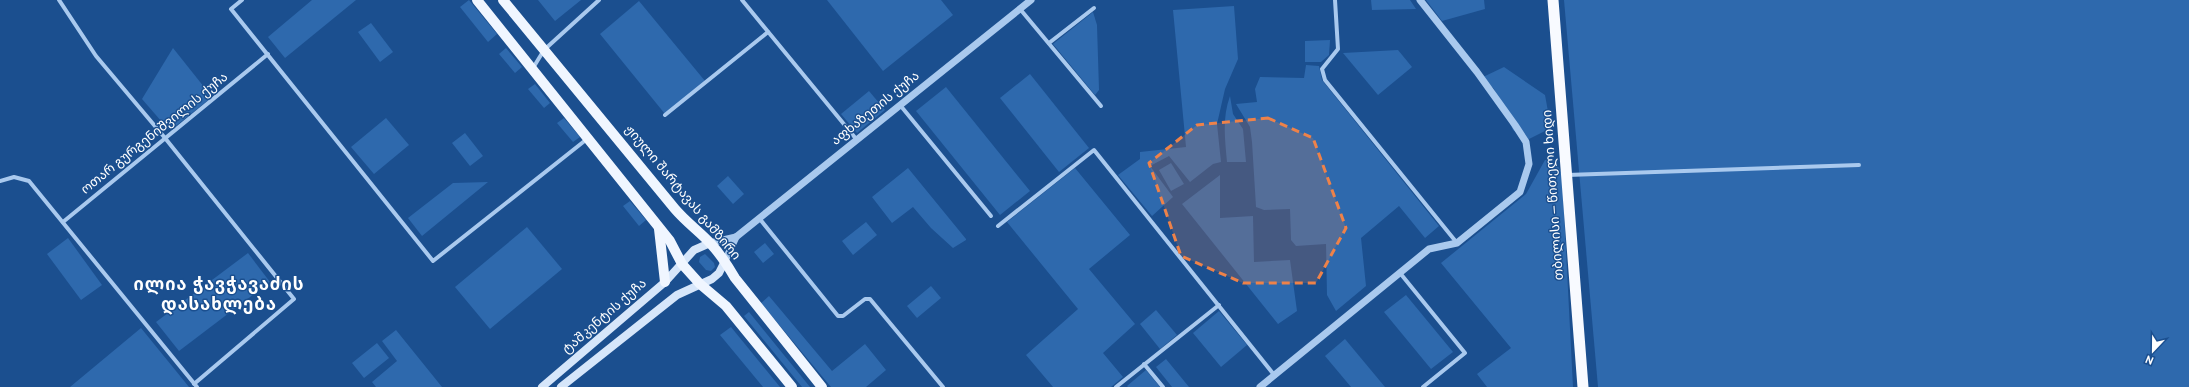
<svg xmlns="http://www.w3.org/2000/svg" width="2189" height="387" viewBox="0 0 2189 387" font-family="Overpass,'Noto Sans Georgian',sans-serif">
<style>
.green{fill:#2e69ad}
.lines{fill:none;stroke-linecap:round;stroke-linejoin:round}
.minor{stroke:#a9c9ee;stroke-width:4}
.tertiary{stroke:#a9c9ee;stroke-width:7}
.secondary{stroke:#d6e6fa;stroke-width:8}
.primary{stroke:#f0f6ff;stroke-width:10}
.trunk{stroke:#f8faff;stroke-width:11}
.marked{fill:#ee8249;fill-opacity:0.2;stroke:#ee8249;stroke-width:3;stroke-dasharray:8 5;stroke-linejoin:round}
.labels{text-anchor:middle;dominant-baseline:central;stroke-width:3;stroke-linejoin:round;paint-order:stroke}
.street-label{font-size:13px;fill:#fff;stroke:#1b4f8f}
.district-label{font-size:17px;font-weight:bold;letter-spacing:1px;fill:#fff;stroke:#1b4f8f}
</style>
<rect width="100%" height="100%" fill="#1b4f8f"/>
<!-- green -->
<g class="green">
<polygon points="312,0 356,0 285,58 268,37"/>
<polygon points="469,0 497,34 488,42 460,7"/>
<polygon points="538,0 581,0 555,21"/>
<polygon points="827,0 941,0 953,15 883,71"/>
<polygon points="1371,0 1410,0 1416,9 1372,10"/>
<polygon points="1426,0 1484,0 1485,9 1442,21"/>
<polygon points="1564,0 2189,0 2189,387 1598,387"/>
<polygon points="639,1 705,81 665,114 600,34"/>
<polygon points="1234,6 1238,59 1225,89 1217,124 1221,162 1213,164 1190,182 1169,156 1150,166 1173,197 1152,216 1118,175 1140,159 1140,152 1186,147 1173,10"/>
<polygon points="1093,12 1097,25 1099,90 1095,95 1053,44"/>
<polygon points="371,23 393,52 380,62 358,32"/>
<polygon points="1330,40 1329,55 1321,62 1305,62 1305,41"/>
<polygon points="173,48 212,97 172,129 168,129 142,99"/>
<polygon points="506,48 522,67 515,73 499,54"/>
<polygon points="1398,50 1412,67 1378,95 1343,53"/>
<polygon points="1306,65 1319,66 1322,80 1439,226 1425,238 1399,206 1361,238 1366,286 1336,311 1327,295 1326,244 1296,246 1291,240 1290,209 1264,210 1256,207 1252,142 1250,127 1236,104 1257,102 1255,89 1260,77 1304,78"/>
<polygon points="1504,67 1545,95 1551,128 1527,140 1513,130 1494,89 1483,77"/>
<polygon points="1030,74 1089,148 1059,172 1000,98"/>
<polygon points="535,84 550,103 544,108 528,89"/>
<polygon points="946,87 1030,191 1000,215 916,111"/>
<polygon points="869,91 885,110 857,133 841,114"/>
<path d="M1230 96 1233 114 1243 129 1246 162H1227C1225 139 1222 118 1230 96Z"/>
<polygon points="386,118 409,145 374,174 351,147"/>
<polygon points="564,118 580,137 573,142 557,123"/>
<polygon points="465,133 483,156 470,166 452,143"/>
<polygon points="1545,160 1554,160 1562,173 1573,387 1487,387 1477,374 1511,348 1441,263 1526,194"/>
<polygon points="1171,163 1184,184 1171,191 1159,170"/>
<polygon points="908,168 966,239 966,240 953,248 931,228 913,207 892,223 872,197"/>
<polygon points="1075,168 1130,235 1089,269 1135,324 1103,353 1123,377 1111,387 1053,387 1026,355 1078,309 1007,222"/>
<polygon points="1220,175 1220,218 1253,216 1254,262 1290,260 1297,311 1278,324 1182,204"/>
<polygon points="728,176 744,194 733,204 717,186"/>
<polygon points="488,182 422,236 408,218 453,183"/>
<polygon points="630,201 646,220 639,226 623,206"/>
<polygon points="866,222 877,235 853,255 842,241"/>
<polygon points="527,227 562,269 490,329 455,287"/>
<polygon points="68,238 102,285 81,300 47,254"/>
<polygon points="765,243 774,254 763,263 754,252"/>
<polygon points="248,253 270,282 179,351 156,322"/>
<polygon points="705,254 714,263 715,267 711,271 706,270 699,262 700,257"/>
<polygon points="931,286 941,298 917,318 907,306"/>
<polygon points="1406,295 1453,352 1431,369 1384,312"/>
<polygon points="769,296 832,371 865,344 886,370 866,387 831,387 761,303"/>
<polygon points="1156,310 1177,335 1160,349 1140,324"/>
<polygon points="1219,311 1247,345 1221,367 1193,333"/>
<polygon points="749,312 810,387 802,387 744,316"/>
<polygon points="731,327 780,387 763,387 720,335"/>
<polygon points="141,328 189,387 70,387"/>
<polygon points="396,330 442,387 376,387 372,382 397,361 382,341"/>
<polygon points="1345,339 1385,387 1351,387 1325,356"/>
<polygon points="377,343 389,358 364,378 352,363"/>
<polygon points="1166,359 1189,387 1172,387 1156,367"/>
<polygon points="1146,370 1160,387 1128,387 1127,386"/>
</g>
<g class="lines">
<!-- minor -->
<g class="minor">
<polyline points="59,0 96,56 165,138 294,299 194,384"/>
<polyline points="242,0 231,9 433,261 587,139"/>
<polyline points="742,0 857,140"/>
<polyline points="1335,0 1338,49 1322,69 1325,80 1457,243"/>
<polyline points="1020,9 1101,106"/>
<polyline points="1049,43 1094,8"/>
<polyline points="533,68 544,50 599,0"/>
<polyline points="900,105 991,216"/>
<polyline points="665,115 768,32"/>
<polyline points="1567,175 1859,165"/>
<polyline points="0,181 14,177 29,181 197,387"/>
<polyline points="759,218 838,316 843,316 865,299 870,299 943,387"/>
<polyline points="63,222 268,54"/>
<polyline points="998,226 1094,150 1275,376"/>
<polyline points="1400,273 1465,353 1423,387"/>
<polyline points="1144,364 1163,387"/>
<polyline points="1116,387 1219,305"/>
</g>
<!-- tertiary -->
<g class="tertiary">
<polyline points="710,243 736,237 1031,0"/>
<polyline points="725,261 736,237"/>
<polyline points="1260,387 1429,249 1457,243 1520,192 1529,164 1526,142 1515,125 1477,72 1420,0"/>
</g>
<!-- secondary -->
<g class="secondary">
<polyline points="542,387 665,282 694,250 710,243"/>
<polyline points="561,387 677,295 712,279 719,273 725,261"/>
</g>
<!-- primary -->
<g class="primary">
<polyline points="477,0 670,241 682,264 700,284 726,306 792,387"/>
<path d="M503 0 675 209C686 222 700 232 711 244 721 255 728 266 735 278L822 387"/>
<polyline points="659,229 665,282"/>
</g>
<!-- trunk -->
<polyline class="trunk" points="1553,0 1583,387"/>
</g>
<!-- marked area -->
<path class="marked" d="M1268 118 1313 138 1346 228 1316 283H1243L1181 256 1149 163 1197 125Z"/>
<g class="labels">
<!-- street labels -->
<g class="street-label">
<text transform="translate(876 109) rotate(-39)">აფხაზეთის ქუჩა</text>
<text transform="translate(155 134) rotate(-39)">ოთარ გურგენიშვილის ქუჩა</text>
<text transform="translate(682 193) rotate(50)">ჟიული შარტავას გამზირი</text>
<text transform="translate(1554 195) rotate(-94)">თბილისი — წითელი ხიდი</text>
<text transform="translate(605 317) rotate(-41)">ტაშკენტის ქუჩა</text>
</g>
<!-- district labels -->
<g class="district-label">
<text x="219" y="286">ილია ჭავჭავაძის<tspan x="219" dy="20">დასახლება</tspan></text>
</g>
</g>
<!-- north arrow -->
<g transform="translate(2153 351) rotate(202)" stroke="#1b4f8f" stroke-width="3" paint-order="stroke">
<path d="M0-3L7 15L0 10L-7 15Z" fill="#ffffff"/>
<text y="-6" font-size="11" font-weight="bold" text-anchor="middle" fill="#ffffff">N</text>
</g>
</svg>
